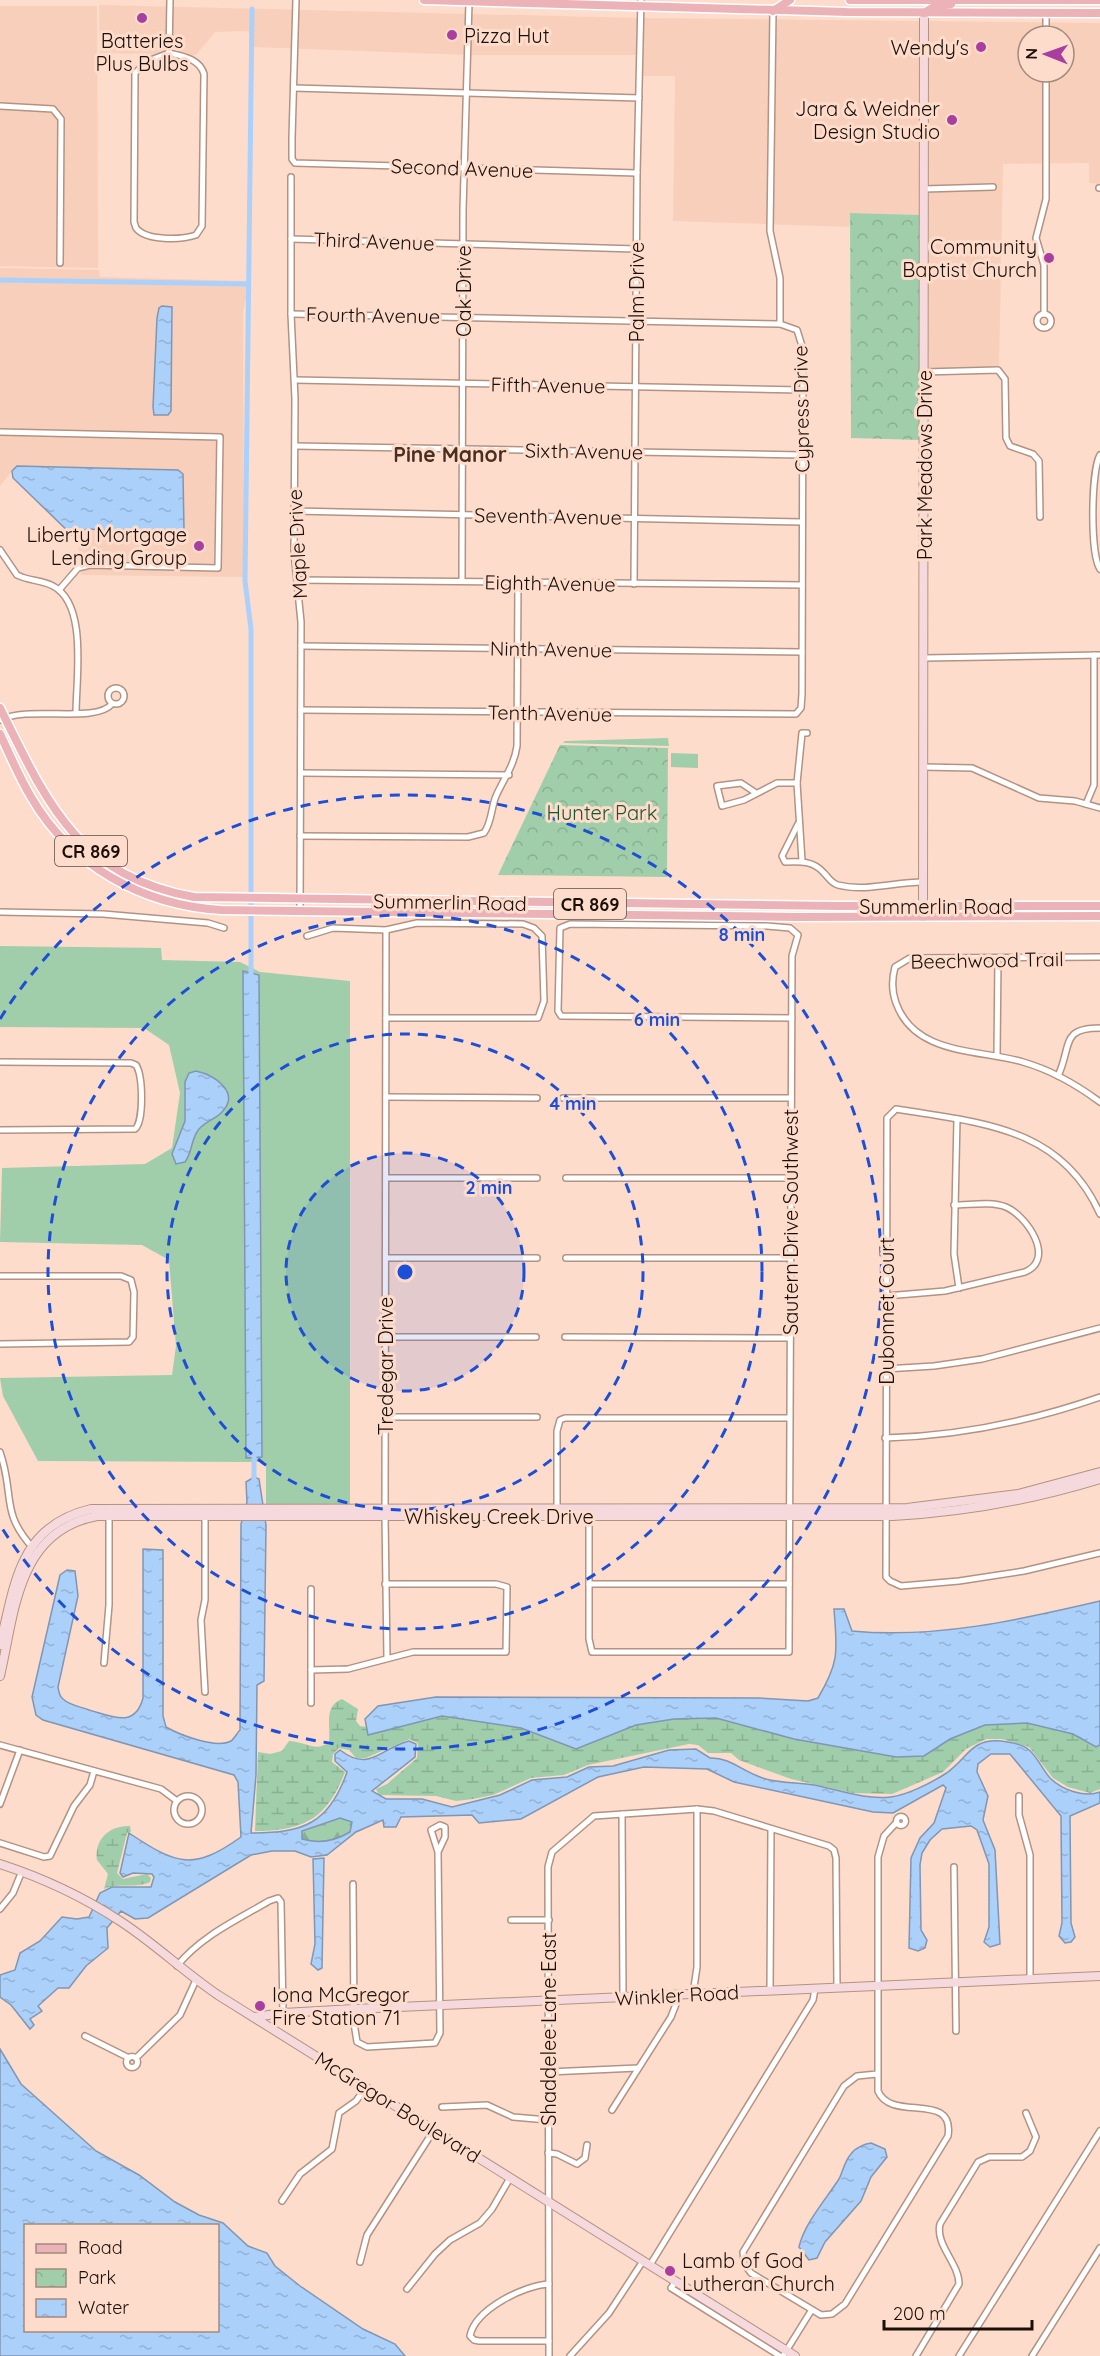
<svg xmlns="http://www.w3.org/2000/svg" width="1100" height="2356" viewBox="0 0 1100 2356" font-family="Quicksand,sans-serif">
<style>
.built{fill:#f8cfba;fill-rule:evenodd}
.grass{fill:#a0ceaa}
.forest{fill:url(#forest-firs)}
.wetland{fill:url(#wetland-marsh)}
.park{fill:url(#park-crowns)}
.water{fill:url(#water-ripples);stroke:#8096b2;stroke-width:1.5;fill-rule:evenodd}
.lines{fill:none;stroke-linecap:round;stroke-linejoin:round}
.canal{stroke:#abd0fa;stroke-width:5}
.street-casing{stroke:#b29383;stroke-width:8}
.secondary-casing{stroke:#b29383;stroke-width:10}
.primary-casing{stroke:#fff;stroke-width:11}
.street{stroke:#fff;stroke-width:5}
.secondary{stroke:#f5d9dc;stroke-width:8}
.primary{stroke:#ebb3b8;stroke-width:8}
.ring{fill:none;stroke:#1d4ed8;stroke-width:3;stroke-dasharray:10 8}
.poi-dot{fill:#a83ea0;stroke:#fedccb;stroke-width:2}
.labels{text-anchor:middle;dominant-baseline:central;stroke-width:6;stroke-linejoin:round;paint-order:stroke}
.shield{fill:#fedccb;stroke:#5e4c43;stroke-width:1.5}
.shield-label{font-size:18px;font-weight:bold;fill:#1a0f09}
.poi-label{font-size:20px;fill:#1a0f09;stroke:#fedccb;text-anchor:end}
.street-label{font-size:20px;fill:#1a0f09;stroke:#fedccb}
.park-label{font-size:20px;fill:#1b552d;stroke:#fedccb}
.neighbourhood-label{font-size:21px;font-weight:bold;fill:#492f22;stroke:#fedccb}
.centre{fill:#1d4ed8;stroke:#fedccb;stroke-width:3}
.ring-label{font-size:18px;text-anchor:middle;font-weight:bold;fill:#1d4ed8;stroke:#fedccb;stroke-width:6;stroke-linejoin:round;paint-order:stroke}
</style>
<defs>
<pattern id="forest-firs" width="22" height="20" patternUnits="userSpaceOnUse" patternTransform="scale(1.5)"><rect width="22" height="20" fill="#a0ceaa"/><path d="M5 1l3.5 6h-7zM16 11l3.5 6h-7z" fill="#89b091"/></pattern>
<pattern id="wetland-marsh" width="20" height="14" patternUnits="userSpaceOnUse" patternTransform="scale(1.5)"><rect width="20" height="14" fill="#a0ceaa"/><path d="M1 5h8M5 5V1M11 12h8M15 12V8" fill="none" stroke="#89b091"/></pattern>
<pattern id="park-crowns" width="20" height="18" patternUnits="userSpaceOnUse" patternTransform="scale(1.5)"><rect width="20" height="18" fill="#a0ceaa"/><path d="M2 6a3 3 0 1 1 6 0M12 15a3 3 0 1 1 6 0" fill="none" stroke="#89b091"/></pattern>
<pattern id="water-ripples" width="26" height="14" patternUnits="userSpaceOnUse" patternTransform="scale(1.5)"><rect width="26" height="14" fill="#abd0fa"/><path d="M2 4q2-2 4 0t4 0M15 11q2-2 4 0t4 0" fill="none" stroke="#93b1d5"/></pattern>
</defs>
<rect width="100%" height="100%" fill="#fedccb"/>
<!-- built -->
<g class="built">
<polygon points="99,5 640,18 921,21 921,215 851,213 850,227 673,221 675,76 639,76 639,55 468,55 253,47 252,31 215,32 196,55 100,53"/>
<polygon points="0,6 97,6 98,268 0,266"/>
<path d="M927 21 1100 23V184L1089 183V163L1003 164 999 369 927 368ZM1028 36H1064V72H1028Z"/>
<path d="M0 268 99 270 100 277 247 281 249 287 243 311 244 577 81 575 77 534 86 529 110 530 123 535 137 532H179L183 529V474L178 470 12 471 0 486ZM162 306 172 307 171 383 155 358Z"/>
</g>
<!-- grass -->
<g class="grass">
<polygon points="671,753 698,754 698,768 671,767"/>
<polygon points="0,946 161,948 162,960 240,962 260,972 350,981 350,1506 266,1505 266,1462 38,1461 3,1396 0,1378 172,1375 176,1346 169,1260 142,1245 0,1242 2,1168 145,1164 172,1148 180,1093 169,1045 144,1028 0,1027"/>
</g>
<!-- forest -->
<path class="forest" d="M340 1818 352 1822 351 1832C335 1841 319 1844 301 1839L302 1831Z"/>
<!-- wetland -->
<g class="wetland">
<path d="M342 1699 358 1709 356 1721 360 1726 367 1727 368 1734 442 1716 521 1728 576 1749 636 1725 674 1719 717 1718 794 1739 896 1757 924 1756 950 1739 985 1725 1027 1723 1073 1734 1096 1747 1100 1745V1789L1090 1793 1068 1787 1053 1778 1029 1747 1002 1739H986L966 1749 943 1772 892 1794 853 1793 791 1779 739 1760 731 1753H708L698 1745 689 1744 588 1765 564 1775 531 1778 493 1795 473 1799 456 1801 436 1796 379 1795 376 1789 387 1784 417 1758 418 1743 409 1739 366 1758H356L349 1750 339 1748 333 1754 332 1762 345 1772C327 1820 302 1831 255 1831L258 1752 270 1754 282 1751 289 1741C303 1741 317 1753 329 1742 331 1726 323 1706 342 1699Z"/>
<path d="M130 1826 131 1832 127 1833 117 1873 123 1879 147 1874 151 1878 150 1882C136 1889 118 1882 104 1889L108 1874 97 1860C94 1839 110 1825 130 1826Z"/>
</g>
<!-- park -->
<g class="park">
<polygon points="850,213 921,215 921,440 851,438"/>
<polygon points="668,738 669,746 563,743 565,741"/>
<polygon points="560,745 668,748 667,877 498,875"/>
</g>
<!-- water -->
<g class="water">
<polygon points="162,306 172,307 171,411 168,415 154,415 153,407 157,318 159,308"/>
<polygon points="17,466 178,470 183,474 184,529 180,532 137,532 123,535 110,530 87,529 73,536 13,478 12,471"/>
<polygon points="243,971 259,975 262,1457 246,1458"/>
<path d="M196 1071C214 1075 241 1092 222 1112 215 1120 202 1122 197 1132 191 1141 192 1153 185 1162L176 1164 172 1154 185 1121V1082L189 1073Z"/>
<path d="M254 1477 259 1479 266 1525 264 1681 257 1685 256 1775 251 1833C303 1833 329 1824 347 1772L335 1761V1754L340 1750C370 1773 380 1748 409 1741L416 1744 415 1757 372 1791 386 1799H422L452 1807 500 1795 532 1780 567 1777 589 1767 613 1766 669 1750 696 1749 710 1758C729 1757 742 1771 760 1777 778 1784 796 1782 814 1785 840 1790 864 1800 891 1797 907 1795 931 1783 945 1774 967 1760 970 1738 1001 1741 1009 1742 1022 1744 1028 1749 1037 1756 1042 1769 1050 1778 1062 1790 1085 1798 1100 1792V1803L1070 1816 1071 1923 1075 1937 1071 1942 1065 1943 1059 1936 1062 1923 1061 1816 1010 1754H991L978 1764 977 1772 988 1796 983 1820 995 1850 1000 1944 990 1947 984 1942 989 1927V1864L977 1830 971 1826 942 1829 930 1840 922 1853 920 1865 921 1930 927 1940 925 1948 918 1951 909 1948 911 1858 920 1838 934 1823 946 1788 943 1785 893 1813 873 1812 734 1782 707 1769 644 1767 598 1777 521 1819 479 1823 472 1815 401 1817 396 1827H384L383 1820 356 1832 327 1855 311 1857 295 1851H272L251 1855 148 1918 135 1919 121 1911 107 1928 108 1948 86 1966 69 1988H58L38 2006 42 2011 30 2019 34 2025 30 2029 11 2005 0 1997V1975L15 1970 20 1953 40 1941 62 1917 77 1919 89 1917 100 1893 112 1887H151L154 1877 152 1874 133 1873 123 1877 120 1873 129 1833C177 1865 193 1871 241 1837L238 1782 234 1775 43 1720 36 1715 32 1697 60 1575 67 1570 75 1571 78 1596 58 1687C59 1692 59 1696 63 1699 69 1705 81 1707 89 1710 111 1716 135 1729 143 1698V1549L163 1550V1716L166 1727C180 1735 216 1749 231 1741 234 1739 237 1733 240 1730L241 1524 247 1502 246 1482ZM340 1818 352 1822 350 1832C335 1841 319 1844 302 1839V1831Z"/>
<path d="M1100 1601V1745L1096 1747 1073 1734 1027 1723 985 1725 950 1739 924 1756 896 1757 794 1739 716 1718 674 1719 636 1725 576 1749 521 1728 442 1716 368 1735 365 1719 378 1706 436 1697 758 1698 808 1701 818 1698C840 1661 837 1651 834 1609H844L852 1631C935 1639 1019 1620 1100 1601Z"/>
<polygon points="324,1858 322,1968 318,1970 311,1964 315,1944 313,1859"/>
<path d="M0 2049 21 2084 96 2151 139 2175 175 2202 199 2215 223 2223 248 2246 267 2253 275 2266 300 2286 363 2329 395 2344 405 2356H0ZM26 2226H218V2330H26Z"/>
<path d="M871 2143 885 2149 887 2157 871 2177 861 2201 825 2242 817 2258 809 2260 799 2247C804 2224 826 2199 839 2179 843 2171 845 2160 851 2154 855 2148 864 2144 871 2143Z"/>
</g>
<g class="lines">
<!-- canal -->
<g class="canal">
<polyline points="0,280 248,284"/>
<polyline points="251,980 251,629 245,581 252,9"/>
<polyline points="254,1451 254,1484"/>
</g>
<defs>
<g id="street">
<polyline points="296,0 292,138 292,159 295,163 637,173"/>
<polyline points="773,11 770,231 780,278 780,324"/>
<polyline points="1046,36 1046,13"/>
<path d="M169 53C183 56 200 59 204 74L202 226 196 235C181 240 146 241 136 228L134 222 135 73 148 61Z"/>
<polyline points="169,53 170,0"/>
<polyline points="294,88 639,98"/>
<polyline points="0,106 53,109 61,119 60,263"/>
<polyline points="291,177 291,314 295,399 294,552 301,622 300,911"/>
<polyline points="1099,188 1100,188"/>
<polyline points="924,189 993,187"/>
<polyline points="291,239 636,249"/>
<circle cx="1044" cy="321" r="7"/>
<polyline points="291,314 780,324 797,330 803,349 802,694 801,708 796,714 301,710"/>
<polyline points="1044,314 1044,265 1036,238 1046,199 1046,72"/>
<polyline points="924,372 998,370 1005,379 1006,438 1010,446 1033,454 1039,461 1040,517"/>
<polyline points="295,380 802,390"/>
<polyline points="0,432 220,437 218,568 90,565 78,568 59,590"/>
<polyline points="295,446 802,455"/>
<path d="M1100 455C1091 471 1090 554 1100 569"/>
<polyline points="294,511 802,522"/>
<path d="M0 550 17 575C29 581 42 580 53 586 88 604 76 679 76 713"/>
<polyline points="297,580 802,585"/>
<polyline points="462,581 463,210 469,2"/>
<polyline points="634,584 637,173 641,0"/>
<polyline points="301,646 802,652"/>
<polyline points="924,658 1100,655"/>
<circle cx="116" cy="696" r="8"/>
<path d="M0 720C29 705 95 724 112 704"/>
<polyline points="923,767 972,768 1039,798 1075,801 1100,808"/>
<polyline points="301,773 509,775"/>
<polyline points="756,793 741,783 717,786 722,806 744,800 777,783 797,783"/>
<polyline points="1086,804 1094,785 1094,655"/>
<path d="M798 824 782 856 785 862C800 861 814 861 824 873 829 878 831 883 838 885 865 892 895 882 922 882"/>
<path d="M300 836 468 837 484 833C492 822 491 808 496 796 504 778 514 766 517 746L518 582"/>
<polyline points="802,861 797,783 802,733 807,733"/>
<polyline points="0,912 103,914 208,923 224,928"/>
<polyline points="386,930 385,1516 387,1657"/>
<polyline points="307,936 333,928 386,930 417,923 523,924 534,928 542,936 544,1001 538,1018 386,1018"/>
<path d="M1100 957 910 958 895 967C892 978 892 992 896 1003 915 1056 979 1049 1023 1062 1051 1070 1077 1085 1100 1102"/>
<polyline points="997,1055 998,958"/>
<path d="M0 1062 131 1063 136 1065C143 1076 144 1121 135 1129L0 1130"/>
<path d="M1058 1076C1072 1046 1060 1028 1100 1028"/>
<polyline points="386,1097 537,1098"/>
<polyline points="563,1098 791,1098"/>
<polyline points="957,1119 954,1254 959,1288"/>
<polyline points="386,1178 537,1178"/>
<polyline points="566,1178 791,1178"/>
<path d="M1100 1214C1062 1128 983 1123 902 1110L896 1109 887 1118 886 1577 890 1581 901 1586 959 1581 1024 1571 1100 1553"/>
<polyline points="386,1258 537,1258"/>
<polyline points="566,1258 790,1258"/>
<polyline points="0,1276 121,1276 131,1280 134,1292 133,1337 129,1342 0,1344"/>
<path d="M886 1296 945 1291 1025 1272C1056 1259 1027 1216 1006 1207 991 1201 970 1205 954 1205"/>
<polyline points="385,1337 536,1337"/>
<polyline points="565,1337 790,1338"/>
<polyline points="885,1369 934,1366 982,1359 1100,1328"/>
<polyline points="385,1417 537,1417"/>
<path d="M885 1438C959 1436 1031 1421 1100 1397"/>
<path d="M0 1452C15 1496 0 1512 33 1548"/>
<polyline points="557,1509 557,1431 560,1420 565,1418 789,1418"/>
<polyline points="589,1513 589,1639 592,1652 789,1652 792,956 798,935 790,928 767,926 570,924 560,928 558,1011 561,1016 792,1018"/>
<polyline points="205,1514 205,1600 201,1620 205,1692"/>
<polyline points="589,1584 789,1584"/>
<polyline points="104,1663 109,1605 109,1515"/>
<polyline points="311,1670 348,1669 413,1652 506,1652 507,1587 496,1584 385,1584"/>
<polyline points="311,1703 311,1589"/>
<polyline points="0,1745 161,1789 177,1801"/>
<polyline points="1019,1796 1019,1815 1030,1855 1030,1979"/>
<circle cx="188" cy="1810" r="14"/>
<polyline points="0,1804 20,1750"/>
<polyline points="622,1814 623,1997"/>
<circle cx="901" cy="1821" r="4.5"/>
<polyline points="0,1843 44,1857 50,1856 74,1806 90,1785 94,1771"/>
<polyline points="954,1867 956,2031"/>
<polyline points="353,1884 354,2023 357,2042 367,2047 435,2043 440,2033 438,1852 431,1830 440,1825 445,1827 445,1837 438,1852"/>
<polyline points="0,1909 13,1893 22,1871"/>
<polyline points="511,1920 549,1920"/>
<path d="M177 1966C201 1936 237 1920 269 1901L278 1898 281 1902 283 2013"/>
<polyline points="770,1990 771,1829"/>
<polyline points="693,1994 697,1967 697,1809"/>
<polyline points="85,2036 129,2058"/>
<circle cx="132" cy="2062" r="5.5"/>
<polyline points="136,2058 180,2015 196,1980"/>
<polyline points="548,2072 638,2068"/>
<path d="M877 2074 857 2076 844 2086 743 2252 744 2264 751 2273 821 2315 832 2314 845 2304 948 2136C955 2090 891 2123 878 2091V1857L884 1836 896 1823"/>
<polyline points="442,2107 487,2105 513,2117 548,2120"/>
<polyline points="612,2110 671,2017 680,1994"/>
<polyline points="548,2153 557,2154 577,2164 585,2158 587,2145"/>
<polyline points="282,2201 300,2174 332,2149 339,2113 356,2101 366,2087"/>
<polyline points="360,2262 367,2235 434,2130"/>
<polyline points="650,2265 813,2000 815,1989"/>
<polyline points="676,2281 671,2288 780,2356"/>
<polyline points="407,2289 435,2254 450,2240 480,2223 492,2209 510,2178"/>
<path d="M549 2341H479L474 2340 470 2336C475 2309 525 2285 549 2284"/>
<polyline points="549,2356 548,1867 552,1852 594,1816 697,1809 714,1811 829,1846 834,1850 836,1858 837,1988"/>
<polyline points="570,2356 609,2313 643,2261"/>
<polyline points="783,2356 811,2311"/>
<path d="M916 2356 959 2284C959 2263 935 2245 940 2224L978 2162 989 2157H1022L1030 2151 1036 2137 1026 2113"/>
<polyline points="959,2356 1100,2131"/>
<polyline points="1032,2356 1100,2248"/>
</g>
<g id="secondary">
<polyline points="923,917 924,13"/>
<path d="M0 1645C15 1583 19 1526 91 1509L907 1508 1018 1494 1100 1472"/>
<path d="M0 1676C15 1612 17 1531 97 1516H893C964 1512 1032 1500 1100 1479"/>
<path d="M0 1864C43 1878 82 1896 120 1921 154 1943 184 1972 218 1995L795 2356"/>
<polyline points="254,2017 283,2013 354,2009 1100,1976"/>
</g>
<g id="primary">
<polyline points="424,0 847,12 1100,13"/>
<polyline points="850,0 1100,0"/>
<polyline points="773,11 790,0"/>
<polyline points="924,13 934,7 951,4"/>
<path d="M0 708C47 803 78 876 194 897L840 906H1100"/>
<path d="M0 734C10 755 19 777 31 797 71 866 142 905 221 910L797 917 1100 916"/>
</g>
</defs>
<!-- street casing -->
<use href="#street" class="street-casing"/>
<!-- secondary casing -->
<use href="#secondary" class="secondary-casing"/>
<!-- primary casing -->
<use href="#primary" class="primary-casing"/>
<!-- street -->
<use href="#street" class="street"/>
<!-- secondary -->
<use href="#secondary" class="secondary"/>
<!-- primary -->
<use href="#primary" class="primary"/>
</g>
<!-- distance rings -->
<circle cx="405" cy="1272" r="119" fill="#1d4ed8" fill-opacity=".12"/>
<g class="ring">
<circle cx="405" cy="1272" r="119"/>
<circle cx="405" cy="1272" r="238"/>
<circle cx="405" cy="1272" r="357"/>
<path d="M0 1019A477 477 0 1 1 0 1525"/>
</g>
<!-- markers -->
<g class="poi-dot">
<circle cx="142" cy="18" r="6"/>
<circle cx="452" cy="35" r="6"/>
<circle cx="981" cy="47" r="6"/>
<circle cx="952" cy="120" r="6"/>
<circle cx="1049" cy="258" r="6"/>
<circle cx="199" cy="546" r="6"/>
<circle cx="260" cy="2006" r="6"/>
<circle cx="670" cy="2271" r="6"/>
</g>
<g class="labels">
<!-- shield labels -->
<g class="shield">
<rect x="55" y="836" width="72" height="30" rx="4.5"/>
<rect x="554" y="889" width="72" height="30" rx="4.5"/>
</g>
<g class="shield-label">
<text x="91" y="851">CR 869</text>
<text x="590" y="904">CR 869</text>
</g>
<!-- poi labels -->
<g class="poi-label">
<text x="464" y="35" text-anchor="start">Pizza Hut</text>
<text x="142" y="40" text-anchor="middle">Batteries<tspan x="142" dy="23">Plus Bulbs</tspan></text>
<text x="969" y="47">Wendy's</text>
<text x="940" y="108">Jara &amp; Weidner<tspan x="940" dy="23">Design Studio</tspan></text>
<text x="1037" y="246">Community<tspan x="1037" dy="23">Baptist Church</tspan></text>
<text x="187" y="534">Liberty Mortgage<tspan x="187" dy="23">Lending Group</tspan></text>
<text x="272" y="1994" text-anchor="start">Iona McGregor<tspan x="272" dy="23">Fire Station 71</tspan></text>
<text x="682" y="2260" text-anchor="start">Lamb of God<tspan x="682" dy="23">Lutheran Church</tspan></text>
</g>
<!-- street labels -->
<g class="street-label">
<text transform="translate(462 168) rotate(2)">Second Avenue</text>
<text transform="translate(374 241) rotate(2)">Third Avenue</text>
<text transform="translate(463 291) rotate(-90)">Oak Drive</text>
<text transform="translate(636 292) rotate(-90)">Palm Drive</text>
<text transform="translate(373 315) rotate(1)">Fourth Avenue</text>
<text transform="translate(548 385) rotate(1)">Fifth Avenue</text>
<text transform="translate(801 409) rotate(-91)">Cypress Drive</text>
<text transform="translate(584 451) rotate(1)">Sixth Avenue</text>
<text transform="translate(924 465) rotate(-90)">Park Meadows Drive</text>
<text transform="translate(548 516) rotate(1)">Seventh Avenue</text>
<text transform="translate(297 544) rotate(-93)">Maple Drive</text>
<text transform="translate(550 583) rotate(1)">Eighth Avenue</text>
<text transform="translate(551 649) rotate(1)">Ninth Avenue</text>
<text transform="translate(550 713) rotate(1)">Tenth Avenue</text>
<text transform="translate(450 902) rotate(1)">Summerlin Road</text>
<text x="936" y="906">Summerlin Road</text>
<text transform="translate(987 960) rotate(-1)">Beechwood Trail</text>
<text transform="translate(790 1222) rotate(-90)">Sautern Drive Southwest</text>
<text transform="translate(886 1311) rotate(-90)">Dubonnet Court</text>
<text transform="translate(385 1366) rotate(-90)">Tredegar Drive</text>
<text x="499" y="1516">Whiskey Creek Drive</text>
<text transform="translate(677 1995) rotate(-3)">Winkler Road</text>
<text transform="translate(548 2029) rotate(-90)">Shaddelee Lane East</text>
<text transform="translate(398 2107) rotate(32)">McGregor Boulevard</text>
</g>
<!-- park labels -->
<g class="park-label">
<text x="602" y="812">Hunter Park</text>
</g>
<!-- neighbourhood labels -->
<g class="neighbourhood-label">
<text x="450" y="454">Pine Manor</text>
</g>
</g>
<circle cx="405" cy="1272" r="9" class="centre"/>
<g class="ring-label">
<text x="742" y="941">8 min</text>
<text x="657" y="1026">6 min</text>
<text x="573" y="1110">4 min</text>
<text x="489" y="1194">2 min</text>
</g>
<!-- legend -->
<rect x="24" y="2224" width="195" height="108" fill="#fedccb" stroke="#a38a7d" stroke-width="1.5"/>
<rect x="36" y="2244" width="30" height="9" fill="#ebb3b8" stroke="#a38a7d" stroke-width="1.5"/>
<text x="78" y="2254" font-size="18" fill="#1a0f09">Road</text>
<rect x="36" y="2269" width="30" height="18" fill="url(#park-crowns)" stroke="#a38a7d" stroke-width="1.5"/>
<text x="78" y="2284" font-size="18" fill="#1a0f09">Park</text>
<rect x="36" y="2299" width="30" height="18" fill="url(#water-ripples)" stroke="#a38a7d" stroke-width="1.5"/>
<text x="78" y="2314" font-size="18" fill="#1a0f09">Water</text>
<!-- north arrow -->
<g transform="translate(1046 54) rotate(271)"><circle r="28" fill="#fedccb" stroke="#a38a7d" stroke-width="1.5"/>
<path d="M0-4.5L10 22L0 15L-10 22Z" fill="#a83ea0"/>
<text y="-9" font-size="16" font-weight="bold" text-anchor="middle" fill="#1a0f09">N</text>
</g>
<!-- scale -->
<path d="M884 2320v9h148v-9" fill="none" stroke="#1a0f09" stroke-width="3"/>
<text x="893" y="2320" font-size="18" fill="#1a0f09" stroke="#fedccb" stroke-width="4.5" paint-order="stroke">200 m</text>
</svg>
